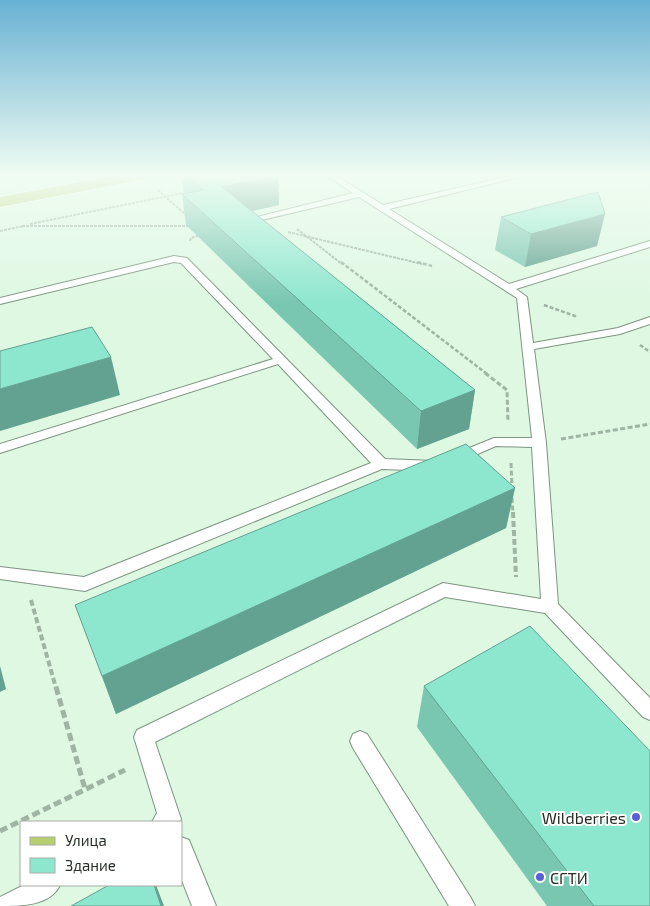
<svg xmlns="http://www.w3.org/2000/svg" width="650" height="906" viewBox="0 0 650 906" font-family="'Exo 2',sans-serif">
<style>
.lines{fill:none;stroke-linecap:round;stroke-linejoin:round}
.service-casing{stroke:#7c9480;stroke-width:2}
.primary-casing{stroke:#fff;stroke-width:2}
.path-far4{stroke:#9fb4a2;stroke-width:2;stroke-dasharray:3 1;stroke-linecap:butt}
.path-far3{stroke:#9fb4a2;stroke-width:2.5;stroke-dasharray:4 2;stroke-linecap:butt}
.path-far2{stroke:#9fb4a2;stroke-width:3;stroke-dasharray:5 2.5;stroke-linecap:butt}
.path-far1{stroke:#9fb4a2;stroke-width:4;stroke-dasharray:6 3;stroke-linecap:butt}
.path{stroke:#9fb4a2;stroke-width:5;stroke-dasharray:8 4;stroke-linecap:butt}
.service{fill:#fff;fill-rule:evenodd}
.primary{fill:#b6ce6d;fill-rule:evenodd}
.wall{fill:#79c6b1}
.shaded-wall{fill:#63a190}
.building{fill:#8de6ce;stroke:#63a190}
.poi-dot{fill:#5a5fd7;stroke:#fff;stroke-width:2}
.labels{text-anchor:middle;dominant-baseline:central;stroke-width:4;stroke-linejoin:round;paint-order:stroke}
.near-poi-label{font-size:16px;fill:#252f26;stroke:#fff;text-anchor:end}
</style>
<rect width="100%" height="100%" fill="#def8e2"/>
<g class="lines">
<defs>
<g id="service">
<polygon points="326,175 335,175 383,205 514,175 527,175 389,209 509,284 650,241 650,247 516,289 527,297 533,343 618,328 650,317 650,324 620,334 534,349 546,443 558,604 650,698 650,720 643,717 545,613 445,597 155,742 181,819 180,822 152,822 157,813 134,737 137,730 443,583 541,599 532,447 496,446 457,463 452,461 450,458 452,455 494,438 532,438 517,298 359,197 245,224 241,221 353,193"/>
<polygon points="174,256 187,258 385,459 435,461 440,463 442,466 440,469 435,471 382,469 85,591 0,579 0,567 84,577 371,463 278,364 0,453 0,444 273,359 181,263 174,262 0,304 0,298"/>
<polygon points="360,731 367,734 471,898 475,906 449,906 353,748 350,741 353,734"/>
<polygon points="181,837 189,840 216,906 192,906 181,878"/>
<path d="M24 885H60C50 906 21 906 0 906V897Z"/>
</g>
<polygon id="primary" points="118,175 149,175 146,178 141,180 0,207 0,197"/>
</defs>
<!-- service casing -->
<use href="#service" class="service-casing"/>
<!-- primary casing -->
<use href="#primary" class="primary-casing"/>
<!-- path-far4 -->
<g class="path-far4">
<polyline points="0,176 9,175"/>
<polyline points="158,190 187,216"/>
<polyline points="30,224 188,192"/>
<polyline points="22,226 189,226"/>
<polyline points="297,229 342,264"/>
<polyline points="0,231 24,226"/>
<polyline points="288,232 422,264"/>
<polyline points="190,241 191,238 201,235"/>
</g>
<!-- path-far3 -->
<g class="path-far3">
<polyline points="341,262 487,374"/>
<polyline points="417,262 432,266"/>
<polyline points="544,305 578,317"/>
<polyline points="640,345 650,352"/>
</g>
<!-- path-far2 -->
<g class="path-far2">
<polyline points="485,373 507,390 508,422"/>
<polyline points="561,439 650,424"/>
<polyline points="511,463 512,487"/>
<polyline points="512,498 513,513"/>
</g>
<!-- path-far1 -->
<g class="path-far1">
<polyline points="513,512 516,577"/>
<polyline points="31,600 56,688"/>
</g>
<!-- path -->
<g class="path">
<polyline points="56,687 85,789"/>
<polyline points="0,831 125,770"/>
</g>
<!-- service -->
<use href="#service" class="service"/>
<!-- primary -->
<use href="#primary" class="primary"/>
</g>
<!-- wall -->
<g class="wall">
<polygon points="181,175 278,175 279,205 252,211 475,390 469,429 417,449 186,225 182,194 184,194"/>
<polygon points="501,217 597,246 525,267 495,250"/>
<polygon points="515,488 506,528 116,714 75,605"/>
<polygon points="424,686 650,906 547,906 417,727"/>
</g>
<!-- shaded-wall -->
<g class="shaded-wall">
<polygon points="278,175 279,205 225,217 222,187"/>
<polygon points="605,214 597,246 525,267 531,234"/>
<polygon points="111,357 120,395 0,431 0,389"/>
<polygon points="475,390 469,429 417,449 421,411"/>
<polygon points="515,488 506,528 116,714 102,676"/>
<polygon points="0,666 6,689 0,692"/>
<polygon points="154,885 156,885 164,906 161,906"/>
</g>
<!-- building -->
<g class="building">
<polygon points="186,175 278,175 222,187 475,390 421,411 182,194 204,190"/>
<polygon points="598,192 605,214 531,234 501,217"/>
<polygon points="92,327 111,357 0,389 0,351"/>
<polygon points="466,444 515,488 102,676 75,605"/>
<polygon points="530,626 650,751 650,906 594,906 424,686"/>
<polygon points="109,885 154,885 161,906 71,906"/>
</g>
<!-- sky -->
<linearGradient id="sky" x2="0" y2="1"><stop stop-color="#68b1d3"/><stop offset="0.58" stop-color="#f0fcf2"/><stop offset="1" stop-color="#f0fcf2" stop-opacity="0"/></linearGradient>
<rect width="650" height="302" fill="url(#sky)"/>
<!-- markers -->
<g class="poi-dot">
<circle cx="636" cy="817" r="5"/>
<circle cx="540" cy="877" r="5"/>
</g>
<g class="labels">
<!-- near-poi labels -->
<g class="near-poi-label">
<text x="626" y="817">Wildberries</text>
<text x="550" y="877" text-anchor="start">СГТИ</text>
</g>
</g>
<!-- legend -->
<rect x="20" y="821" width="162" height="65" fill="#ffffff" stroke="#a8aca8"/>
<rect x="30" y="837" width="25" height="8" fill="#b6ce6d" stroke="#a8aca8"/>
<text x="65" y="846" font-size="15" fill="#252f26">Улица</text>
<rect x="30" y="858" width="25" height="15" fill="#8de6ce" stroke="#a8aca8"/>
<text x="65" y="871" font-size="15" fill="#252f26">Здание</text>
</svg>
